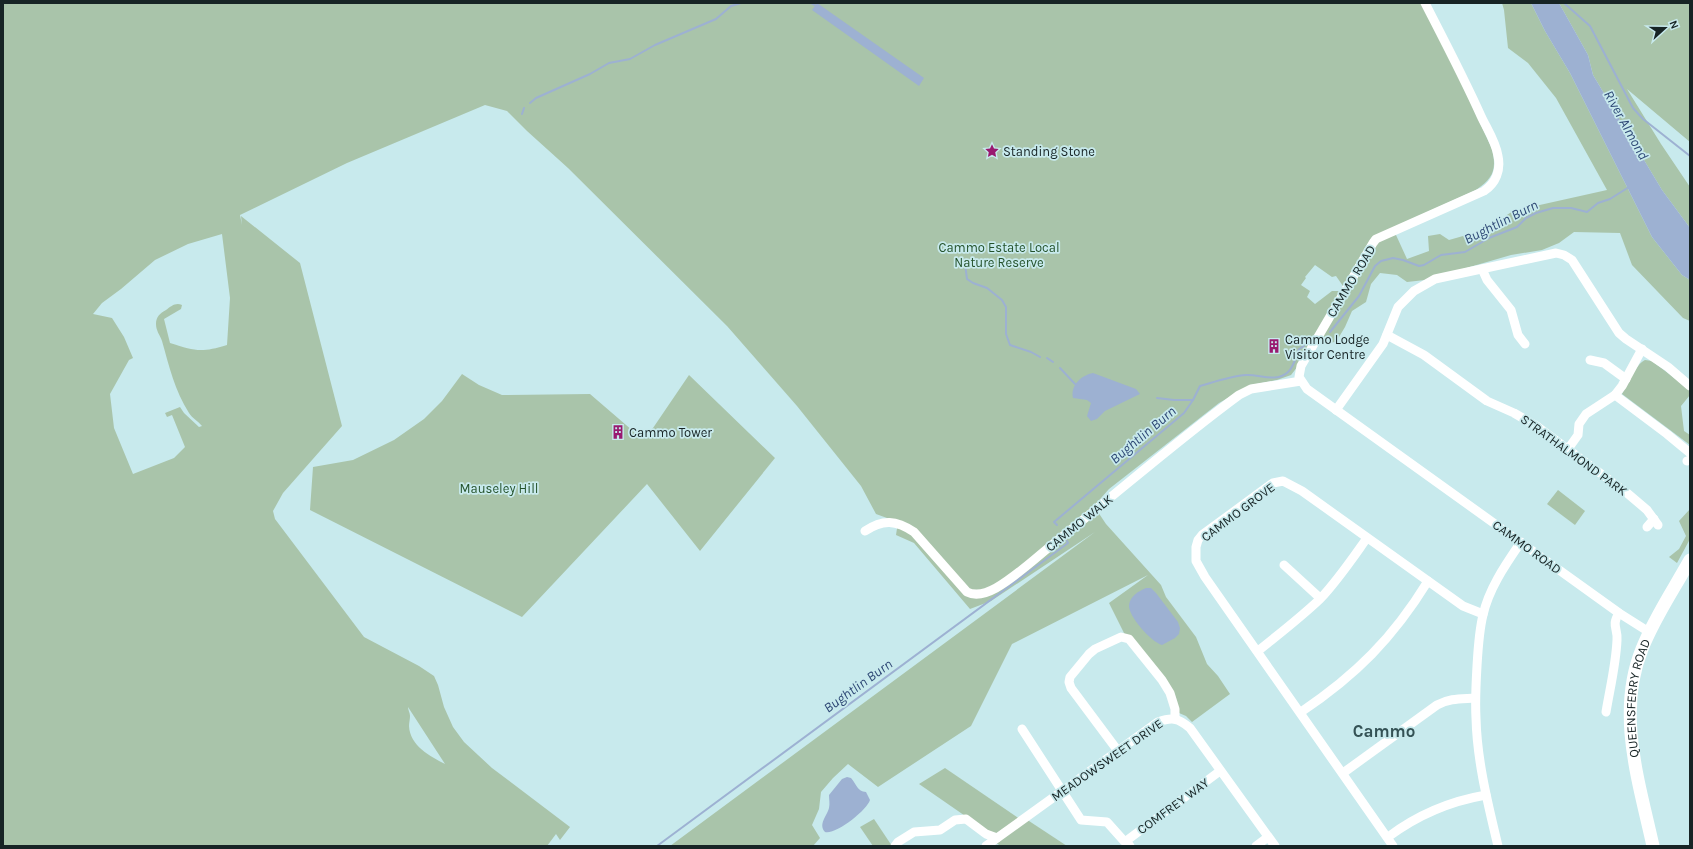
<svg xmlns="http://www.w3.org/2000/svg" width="1693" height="849" viewBox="0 0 1693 849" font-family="Karla,sans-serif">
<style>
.green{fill:#a9c4aa;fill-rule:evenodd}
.water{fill:#9db1d2}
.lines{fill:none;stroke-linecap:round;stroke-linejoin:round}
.stream{stroke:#9db1d2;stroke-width:2}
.street{stroke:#fff;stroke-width:9}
.primary{stroke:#fff;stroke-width:13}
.labels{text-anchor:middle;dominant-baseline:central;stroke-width:3.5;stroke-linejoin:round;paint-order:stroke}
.poi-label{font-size:13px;fill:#172425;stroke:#c8eaed;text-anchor:start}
.park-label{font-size:13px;fill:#24522b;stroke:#c8eaed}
.street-label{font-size:13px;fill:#172425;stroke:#c8eaed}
.water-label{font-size:14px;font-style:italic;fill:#2e4875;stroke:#c8eaed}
.district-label{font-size:17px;font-weight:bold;fill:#345255;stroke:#c8eaed}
</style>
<rect width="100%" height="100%" fill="#c8eaed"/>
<!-- green -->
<g class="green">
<path d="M3 3H1421L1448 53 1492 149C1497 170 1493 178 1476 190L1372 237 1343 286 1336 276 1332 277 1315 265 1305 277 1306 278 1301 285 1310 291 1307 297 1315 304 1332 291H1340L1298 366 1291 375 1277 380 1251 385 1219 403 1109 489 1094 506 1106 524 1161 585 1166 597 1196 637 1207 664 1218 676 1230 694 1192 722 1186 716 1179 713 1177 703 1124 633 1109 603 1148 575 1012 644 971 726 878 787 848 764 833 778 821 792 819 809 812 825 820 838 813 846H670L1095 532 991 601 970 609 914 543 896 535 898 522 876 514 861 486 797 406 727 326 568 168 527 131 507 111 485 105 347 163 240 215 242 225 241 216 300 263 342 426 283 493 273 511 275 519 364 637 419 666 434 676 438 685 444 707 453 727 464 742 492 768 570 827 560 840 556 834 547 846H3ZM222 234 230 298 227 345C201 353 195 351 170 343L164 319 181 309 182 305C176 302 171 306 166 310 160 313 156 317 156 324 156 331 160 335 162 341 169 366 175 391 189 413 192 418 198 421 202 426L199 427 184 413 180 407 165 413 167 417 172 415 185 447 174 458 133 474 114 428 110 394 129 360 133 358 124 337 112 318 93 314 102 303 121 289 155 260 188 244ZM408 707 445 764C430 756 410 746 409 726 409 723 410 719 410 716 410 713 408 710 408 707Z"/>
<polygon points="1502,3 1531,3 1545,31 1570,73 1652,237 1682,275 1690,280 1690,321 1683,318 1632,265 1620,233 1574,232 1559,243 1542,250 1511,255 1425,280 1407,282 1397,275 1380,273 1371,284 1366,302 1352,311 1345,327 1336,342 1326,343 1323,335 1377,242 1386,236 1396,235 1407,259 1429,251 1428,236 1440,234 1449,240 1484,230 1513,211 1607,190 1556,98 1528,63 1508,48 1504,10"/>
<polygon points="1559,3 1690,3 1690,142 1627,89 1661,144 1690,187 1690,228 1662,190 1593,75 1588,55"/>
<path d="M1645 360 1652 361 1690 390V395L1681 406 1684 431 1690 435V445L1622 394C1627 385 1636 364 1645 360Z"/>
<polygon points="462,374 479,385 502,395 590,394 640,437 647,433 653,428 689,375 775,458 700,551 647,484 522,617 310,510 313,467 353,460 394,440 424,419 442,401"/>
<polygon points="1558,490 1585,511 1575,525 1547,504"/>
<polygon points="1690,509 1690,539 1677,563 1669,557 1679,549 1686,536 1679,521"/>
<polygon points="945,768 1020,819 997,838 919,784"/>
<polygon points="874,819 892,846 873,846 860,827"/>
<polygon points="1026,819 1067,846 1001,846 994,842"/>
</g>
<!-- water -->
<g class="water">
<polygon points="817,3 924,78 919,86 812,10"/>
<polygon points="1531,3 1559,3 1588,55 1593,75 1662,190 1690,228 1690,280 1682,275 1652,237 1570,73 1545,31"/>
<path d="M1093 373 1136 389 1140 394 1105 411 1097 419 1091 421 1087 416 1091 403 1087 400 1073 398C1070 385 1082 375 1093 373Z"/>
<path d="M1146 588H1151L1156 593 1178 622 1180 628 1179 634 1175 638 1162 645C1151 642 1128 616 1129 605 1130 596 1139 591 1146 588Z"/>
<path d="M847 777 851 778C857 785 857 791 866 792L870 800C867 810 836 835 825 832 818 824 827 816 829 808 830 804 829 799 829 795L842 779Z"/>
</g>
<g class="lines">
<!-- stream -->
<g class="stream">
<polyline points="811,3 816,6"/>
<polyline points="1564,3 1590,26 1633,108 1643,119 1690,156"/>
<polyline points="530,103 536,98 590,74 609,63 630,59 655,45 716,19 731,6 741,3"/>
<polyline points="522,114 524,108"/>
<polyline points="965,264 967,279 973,283 987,288 1002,300 1006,307 1006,334 1010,345 1031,352 1040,357"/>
<polyline points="1330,332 1359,296 1375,266 1381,261 1393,258 1403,260 1419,266 1424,265 1441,255 1465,252 1489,238 1517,227 1526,218 1536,213 1553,208 1571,208 1587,212 1598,203 1610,199 1629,187"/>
<polyline points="1047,358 1053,362"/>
<polyline points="1060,368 1075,384"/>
<polyline points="1157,398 1174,400 1193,400"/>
<path d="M1057 525 1054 522 1184 413 1193 400 1200 386C1214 382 1231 376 1246 375 1259 374 1277 383 1288 372 1294 367 1296 356 1299 349L1304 346"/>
<polyline points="657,846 1068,543 1067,541"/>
</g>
<!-- street -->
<g class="street">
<path d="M1425 3C1444 40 1464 78 1481 116 1487 129 1496 142 1498 156 1501 170 1496 183 1484 191L1376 239 1373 243 1301 366 1299 377 1307 389 1619 613 1649 632"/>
<polyline points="1482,269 1487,280 1511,310 1518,335 1525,344"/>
<polyline points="1387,335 1424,355 1487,401 1514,413 1538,427 1627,493 1647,510 1658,525"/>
<polyline points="1590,360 1604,363 1626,379"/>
<polyline points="1615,395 1667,434 1690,453"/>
<polyline points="1336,410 1383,344 1398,307 1414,291 1435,279 1556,253 1564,255 1572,260 1619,333 1626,339 1668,367 1690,386"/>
<polyline points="1568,449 1578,435 1579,424 1586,414 1615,395 1622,386 1642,349"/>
<polyline points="1687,461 1690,460"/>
<polyline points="1647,527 1654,519"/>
<path d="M865 531C883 519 896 520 914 532L967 592C977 597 987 593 996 588 1019 575 1042 552 1063 536 1122 489 1179 439 1239 395L1251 389 1301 381"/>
<polyline points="1284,565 1320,598"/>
<path d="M1258 651C1279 634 1300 618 1320 599 1338 580 1352 559 1367 538"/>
<path d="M1301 712C1356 675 1393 638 1428 581"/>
<path d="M1606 712C1610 688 1616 664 1617 640 1618 628 1611 626 1619 613"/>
<polyline points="1022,729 1081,820 1107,822 1124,841 1126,841 1130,846"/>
<polyline points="1118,751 1071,688 1069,682 1070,677 1089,654 1095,649 1121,637 1129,639 1162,680 1170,693 1175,709 1175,719"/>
<path d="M1343 773 1437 705C1450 698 1461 699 1475 698"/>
<path d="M1388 837C1416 816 1451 801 1486 795"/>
<polyline points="1126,841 1220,771"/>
<polyline points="895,846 898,842 914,832 940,830 955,820 966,819 986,834 997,838"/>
<path d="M986 846 1158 722C1172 717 1178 718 1190 728L1275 846"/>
<polyline points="1256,846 1268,837"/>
<polyline points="1393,846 1205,577 1196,561 1196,547 1198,540 1202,535 1266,488 1273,483 1283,481 1302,491 1463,606 1483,614"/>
<path d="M1498 846C1488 804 1477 761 1476 718 1475 700 1476 683 1477 666 1478 649 1479 631 1483 615 1489 588 1506 564 1521 542"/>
</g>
<!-- primary -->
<path class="primary" id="s1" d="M1653 846C1639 782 1616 713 1642 649 1654 618 1674 589 1690 560"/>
</g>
<!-- icons -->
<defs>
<symbol id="sight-bare" viewBox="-9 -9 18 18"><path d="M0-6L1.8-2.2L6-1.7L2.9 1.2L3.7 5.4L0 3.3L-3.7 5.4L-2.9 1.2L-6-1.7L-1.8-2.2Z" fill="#991970" stroke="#c8eaed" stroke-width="2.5" paint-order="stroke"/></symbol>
<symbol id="building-bare" viewBox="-9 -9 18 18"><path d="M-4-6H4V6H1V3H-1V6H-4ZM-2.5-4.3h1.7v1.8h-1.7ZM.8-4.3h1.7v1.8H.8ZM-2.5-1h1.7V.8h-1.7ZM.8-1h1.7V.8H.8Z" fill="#991970" stroke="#c8eaed" stroke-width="2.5" paint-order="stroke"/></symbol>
</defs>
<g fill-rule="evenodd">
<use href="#sight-bare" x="982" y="141" width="20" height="20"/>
<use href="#building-bare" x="1264" y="336" width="20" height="20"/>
<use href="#building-bare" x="608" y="422" width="20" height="20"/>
</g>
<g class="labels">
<!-- poi labels -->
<g class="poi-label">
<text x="1003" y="151">Standing Stone</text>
<text x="1285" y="339">Cammo Lodge<tspan x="1285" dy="15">Visitor Centre</tspan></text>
<text x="629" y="432">Cammo Tower</text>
</g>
<!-- park labels -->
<g class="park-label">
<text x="999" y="247">Cammo Estate Local<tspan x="999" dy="15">Nature Reserve</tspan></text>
<text x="499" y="488">Mauseley Hill</text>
</g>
<!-- street labels -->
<g class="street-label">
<text transform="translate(1351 281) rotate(-59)">CAMMO ROAD</text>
<text transform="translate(1574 455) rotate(36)">STRATHALMOND PARK</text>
<text transform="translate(1238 512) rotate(-37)">CAMMO GROVE</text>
<text transform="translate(1079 523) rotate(-39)">CAMMO WALK</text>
<text transform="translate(1527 547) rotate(36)">CAMMO ROAD</text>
<text stroke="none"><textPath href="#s1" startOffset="151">QUEENSFERRY ROAD</textPath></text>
<text transform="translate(1107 760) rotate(-35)">MEADOWSWEET DRIVE</text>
<text transform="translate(1173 806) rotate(-36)">COMFREY WAY</text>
</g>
<!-- water labels -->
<g class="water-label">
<text transform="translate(1626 125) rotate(61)">River Almond</text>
<text transform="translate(1501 222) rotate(-27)">Bughtlin Burn</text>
<text transform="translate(1143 435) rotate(-40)">Bughtlin Burn</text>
<text transform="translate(858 686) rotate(-36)">Bughtlin Burn</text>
</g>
<!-- district labels -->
<g class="district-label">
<text x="1384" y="731">Cammo</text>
</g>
</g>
<!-- border -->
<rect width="1693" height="849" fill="none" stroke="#172425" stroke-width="8"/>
<!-- north arrow -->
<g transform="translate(1665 28) rotate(69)" stroke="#c8eaed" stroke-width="3" paint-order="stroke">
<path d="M0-3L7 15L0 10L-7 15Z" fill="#172425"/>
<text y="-6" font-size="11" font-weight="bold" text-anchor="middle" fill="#172425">N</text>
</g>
</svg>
